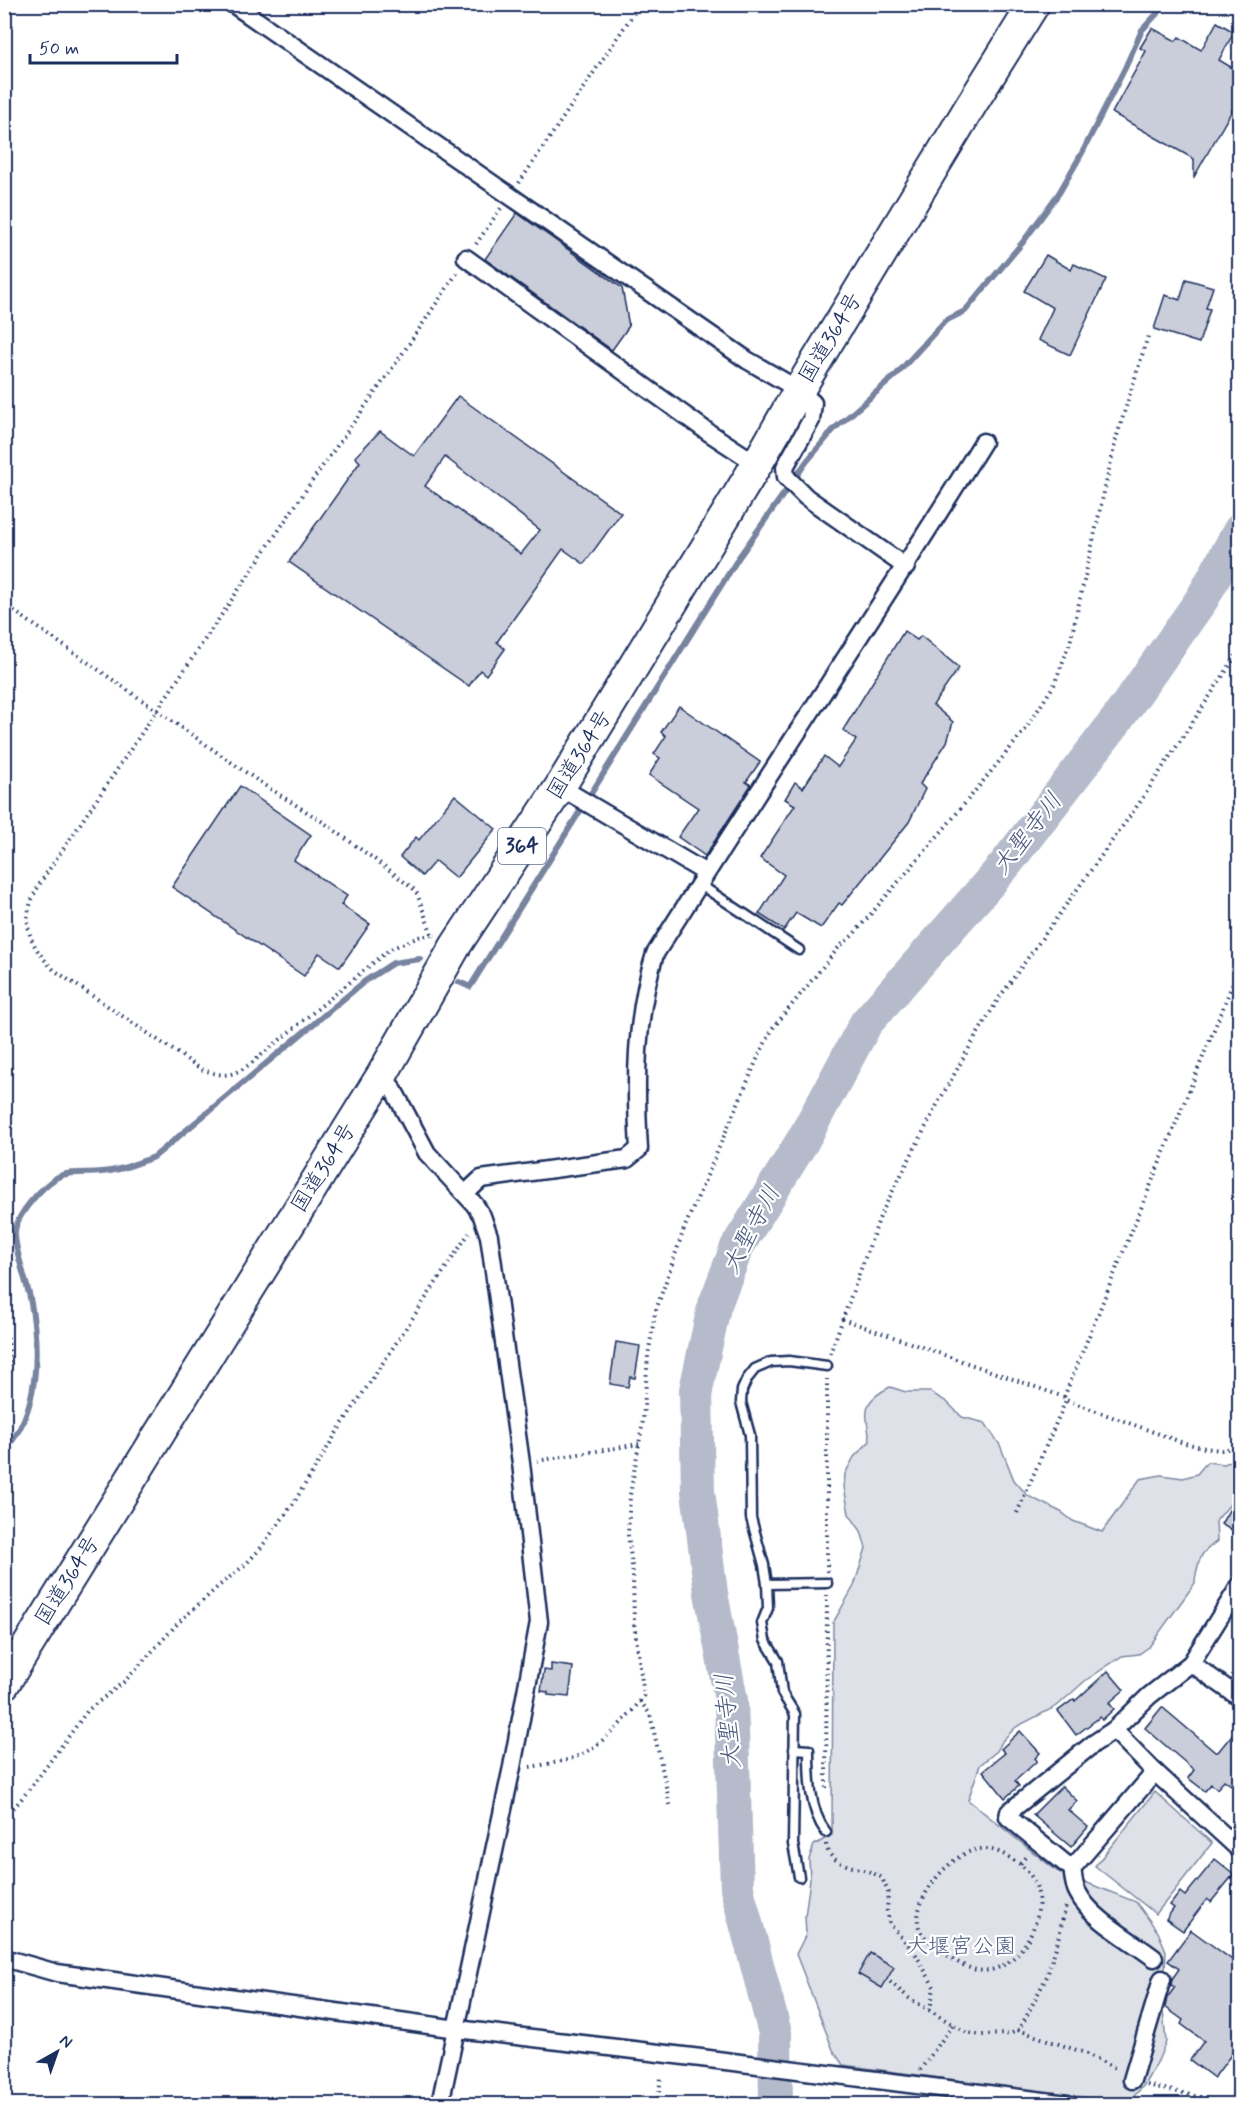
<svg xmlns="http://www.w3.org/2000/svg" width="1244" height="2109" viewBox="0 0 1244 2109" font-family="Mynerve,'Klee One',sans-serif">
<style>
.green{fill:#dee1e7;stroke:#7c88a2;stroke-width:1.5}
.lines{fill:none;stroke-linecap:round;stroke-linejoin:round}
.stream{stroke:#77839f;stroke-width:6}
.river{stroke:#b5bbca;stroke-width:34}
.building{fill:#caceda;stroke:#1b2f5e;stroke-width:1.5;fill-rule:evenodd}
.lane-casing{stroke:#1b2f5e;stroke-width:13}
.street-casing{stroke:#1b2f5e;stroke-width:21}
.highway-casing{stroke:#1b2f5e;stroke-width:34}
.path{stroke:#1b2f5e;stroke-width:4;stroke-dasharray:1.5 4.5;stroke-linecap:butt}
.lane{stroke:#fff;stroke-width:8}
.street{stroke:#fff;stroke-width:16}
.highway{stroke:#fff;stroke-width:30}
.labels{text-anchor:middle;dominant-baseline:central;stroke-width:4.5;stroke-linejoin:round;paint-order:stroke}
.shield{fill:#fff;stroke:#5f6d8e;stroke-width:1.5}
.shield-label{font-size:21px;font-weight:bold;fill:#1b2f5e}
.street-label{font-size:22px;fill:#1b2f5e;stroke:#fff}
.park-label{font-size:22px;fill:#4c5c80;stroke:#fff}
.water-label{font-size:24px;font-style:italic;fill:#49597e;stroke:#fff}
</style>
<rect width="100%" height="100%" fill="#fff"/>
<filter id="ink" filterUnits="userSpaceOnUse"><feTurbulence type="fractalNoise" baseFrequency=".0167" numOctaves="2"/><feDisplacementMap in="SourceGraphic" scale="12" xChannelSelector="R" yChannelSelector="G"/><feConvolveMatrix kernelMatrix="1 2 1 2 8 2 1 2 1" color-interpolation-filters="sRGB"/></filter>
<g filter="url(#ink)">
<!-- green -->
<g class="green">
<path d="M890 1387 906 1392H930L947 1402 962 1417 985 1423 1000 1445 1014 1480 1028 1496 1061 1512 1073 1521 1102 1532 1140 1479 1161 1475 1183 1478 1197 1474 1207 1462 1224 1464 1239 1459V1493L1236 1504 1231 1503 1216 1521 1217 1541C1213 1545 1205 1550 1202 1555 1199 1560 1195 1576 1195 1583L1149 1647 1139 1654 1122 1656 1085 1681 1057 1706 1016 1727 1003 1740 997 1751 980 1765 968 1800 1057 1871 1136 1902 1158 1932 1166 1951 1163 2010 1166 2042 1158 2061 1144 2085 1128 2103 843 2065 833 2050 796 1954 806 1934 805 1916 810 1880 809 1859 814 1845 832 1835 833 1623 854 1586 866 1548 861 1531 849 1514 844 1487 845 1474 854 1457 870 1441C866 1412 860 1402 890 1387Z"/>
<polygon points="1155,1792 1212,1843 1156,1914 1095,1866"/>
</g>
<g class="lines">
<!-- stream -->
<g class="stream">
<polyline points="459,982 470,987 739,557 807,461 834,429 896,375 945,321 965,311 1023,242 1059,193 1082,153 1125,68 1142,30 1166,4"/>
<path d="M4 1451C40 1412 40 1348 30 1298 27 1283 13 1245 15 1231 17 1214 42 1187 56 1178 70 1170 87 1174 101 1172 120 1171 137 1163 154 1157L365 981 393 963 420 959"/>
</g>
<!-- river -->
<polyline class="river" points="776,2104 775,2033 737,1889 731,1700 711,1593 698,1491 696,1390 714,1307 737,1247 803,1140 866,1023 1004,866 1116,721 1202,599 1240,530"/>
</g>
<!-- building -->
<g class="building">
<polygon points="1217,22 1234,32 1219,60 1239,72 1239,111 1234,107 1194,177 1194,159 1112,113 1146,51 1140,48 1152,28 1176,41 1179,37 1201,50"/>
<polygon points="517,213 622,288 629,326 612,350 485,259"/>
<polygon points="1046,255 1071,270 1074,264 1106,279 1070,355 1038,340 1053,308 1024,291"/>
<polygon points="1186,279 1213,287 1206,308 1210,309 1199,343 1154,329 1165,295 1180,300"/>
<path d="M458 396 621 513 584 564 563 549 497 642 505 649 486 675 480 670 469 686 289 562 360 462 355 457 380 431 414 456ZM445 457 540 530 521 554 425 486Z"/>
<polygon points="904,631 917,640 921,636 959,668 933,705 953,722 947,742 920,784 925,789 909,822 842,905 839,903 821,928 796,913 784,930 759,914 784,875 760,858 795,805 785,799 795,782 803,788 824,756 838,767 856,740 843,730"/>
<polygon points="679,706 760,762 746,782 751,785 705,856 678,837 698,808 649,775 660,758 654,754 666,736 661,732"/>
<polygon points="240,786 311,835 294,860 347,896 341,905 370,924 340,967 319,953 304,976 172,887"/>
<polygon points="455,795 496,829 456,878 435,861 422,876 400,857 416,837 419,840"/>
<polygon points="616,1342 640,1346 635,1378 630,1377 628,1387 610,1384"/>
<polygon points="1239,1493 1239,1535 1221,1524"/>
<polygon points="551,1664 573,1667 569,1697 548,1695 548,1692 541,1691 544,1670 551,1671"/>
<polygon points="1108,1671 1124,1690 1109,1703 1114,1709 1102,1720 1100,1717 1076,1735 1058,1711 1074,1699 1075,1701"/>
<polygon points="1162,1707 1215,1752 1218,1752 1239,1726 1239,1775 1231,1785 1224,1780 1217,1789 1211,1784 1205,1791 1188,1778 1194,1770 1145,1728"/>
<polygon points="1020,1731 1040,1753 1035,1758 1037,1761 1015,1781 1019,1786 1005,1798 983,1771 1005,1753 1001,1749"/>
<polygon points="1062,1786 1077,1801 1068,1810 1088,1827 1071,1847 1033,1815"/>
<polygon points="1215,1859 1234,1874 1211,1902 1207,1899 1183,1931 1166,1919 1174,1908 1170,1905 1180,1892 1185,1896"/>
<polygon points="1191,1930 1239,1965 1239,2056 1233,2052 1214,2078 1190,2060 1204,2041 1181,2024 1183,2020 1165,2007 1167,1998 1175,1987 1171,1985 1172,1979 1179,1969 1168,1961"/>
<polygon points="870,1953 894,1967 882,1988 858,1974"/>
</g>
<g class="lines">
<defs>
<g id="lane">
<polyline points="699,884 799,950"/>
<polyline points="767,1584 827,1583"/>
<path d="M794 1749 809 1750C809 1776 809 1810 826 1832"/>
<polyline points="799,1877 793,1844 795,1714 782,1693 778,1661 765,1640 762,1623 768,1608 767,1584 764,1565 751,1518 750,1435 741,1402 742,1390 747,1379 755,1369 771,1362 789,1361 827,1366"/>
</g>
<g id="street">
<polyline points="233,4 747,360 799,390 813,403 811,420 785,467 786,477 806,497 906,567"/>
<polyline points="466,258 708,432 757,464"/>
<polyline points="560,787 706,873"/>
<polyline points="382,1075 393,1089 427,1153 475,1205 482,1216 489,1236 521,1463 539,1622 512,1767 440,2104"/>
<path d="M466 1193 481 1179 627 1159 639 1149C635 1084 635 1017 655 954 763 782 876 615 983 442"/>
<polyline points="1240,1585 1191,1663 1149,1696 1114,1730 1155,1772 1240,1850"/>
<polyline points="1191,1663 1240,1698"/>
<polyline points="1114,1730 1093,1744 1009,1812 1008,1817 1067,1865 1075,1865 1155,1772"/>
<path d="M1072 1865C1073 1874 1073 1885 1078 1893 1091 1919 1131 1940 1154 1958"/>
<polyline points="4,1958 57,1973 457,2029 701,2058 1068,2104"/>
<polyline points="1132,2080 1162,1979"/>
</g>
<polyline id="highway" points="4,1684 382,1075 456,945 560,787 757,464 799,390 968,110 1034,4"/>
</defs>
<!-- lane casing -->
<use href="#lane" class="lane-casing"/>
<!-- street casing -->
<use href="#street" class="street-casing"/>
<!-- highway casing -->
<use href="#highway" class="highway-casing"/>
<!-- path -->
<g class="path">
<polyline points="519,183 640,4"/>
<polyline points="476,244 501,208"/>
<polyline points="4,604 264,785 323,822 388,869 416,891 432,935 435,936"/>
<path d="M432 935 419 937 390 949 253 1062C232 1077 226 1078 201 1069L54 970C2 919 38 888 70 839L312 481 396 363 457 273"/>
<polyline points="842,1319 1064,1397 1066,1400 1181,1442 1205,1448 1221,1450 1240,1447"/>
<path d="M4 1320C11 1347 12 1373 4 1399"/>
<polyline points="830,1354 881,1214 938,1103 969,1048 999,998 1140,802 1240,650"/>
<polyline points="1064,1397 1240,966"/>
<polyline points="537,1461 639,1444"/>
<polyline points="1017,1513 1066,1400"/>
<polyline points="827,1572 827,1379"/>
<polyline points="640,1701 650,1714 671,1809"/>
<path d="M530 1767C547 1764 568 1762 584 1753 605 1742 630 1715 644 1696L634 1623 633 1574 628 1535 630 1495 643 1421 648 1356 655 1313 684 1229 758 1057 773 1028 839 947 852 936 948 824 1025 730 1054 685 1070 643 1116 439 1148 336"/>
<polyline points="826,1788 827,1595"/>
<polyline points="4,1816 19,1802 38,1778 88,1710 125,1681 179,1622 220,1585 246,1564 260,1549 293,1504 337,1432 469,1233"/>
<path d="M826 1844C829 1869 866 1866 882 1878L888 1892 887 1911 890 1924 915 1953 934 1987 930 2010"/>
<path d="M1020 1864C1008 1857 998 1849 983 1849 949 1848 898 1915 926 1938 940 1950 958 1966 977 1970 1013 1977 1043 1927 1038 1895 1037 1882 1029 1872 1020 1864L1028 1854"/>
<polyline points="890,1982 909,1998 967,2033 981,2035 1010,2034 1018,2030 1025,2019 1047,1976 1057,1944 1066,1905"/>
<polyline points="1018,2030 1085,2053 1117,2069"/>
<polyline points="920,2070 953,2025"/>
<polyline points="1147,2085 1231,2104"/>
<polyline points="657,2104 661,2078"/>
</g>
<!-- lane -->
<use href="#lane" class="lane"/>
<!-- street -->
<use href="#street" class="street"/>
<!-- highway -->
<use href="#highway" class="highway"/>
</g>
</g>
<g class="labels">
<!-- shield labels -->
<rect class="shield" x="498" y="828" width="48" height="36" rx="4.5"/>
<g class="shield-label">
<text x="522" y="846">364</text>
</g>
<!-- street labels -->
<g class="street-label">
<text transform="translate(831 338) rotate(-59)">国道364号</text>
<text transform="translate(580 755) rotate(-58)">国道364号</text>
<text transform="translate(324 1168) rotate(-58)">国道364号</text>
<text transform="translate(68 1581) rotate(-58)">国道364号</text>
</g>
<!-- park labels -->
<g class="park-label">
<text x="961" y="1947">大堰宮公園</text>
</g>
<!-- water labels -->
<g class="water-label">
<text transform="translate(1028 834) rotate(-52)">大聖寺川</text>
<text transform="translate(752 1230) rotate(-62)">大聖寺川</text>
<text transform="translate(729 1721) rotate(-95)">大聖寺川</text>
</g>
</g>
<!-- margin -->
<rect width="1244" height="2109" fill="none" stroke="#fff" stroke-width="24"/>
<rect x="12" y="12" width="1220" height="2085" fill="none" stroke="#1b2f5e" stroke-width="2" filter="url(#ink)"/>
<!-- north arrow -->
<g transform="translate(57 2052) rotate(40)" stroke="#ffffff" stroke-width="4.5" paint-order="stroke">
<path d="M0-4.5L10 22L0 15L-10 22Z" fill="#1b2f5e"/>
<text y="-9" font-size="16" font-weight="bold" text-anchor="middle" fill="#1b2f5e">N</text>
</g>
<!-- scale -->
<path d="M30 54v9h147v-9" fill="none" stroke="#1b2f5e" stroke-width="3"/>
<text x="39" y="54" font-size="18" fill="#1b2f5e" stroke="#ffffff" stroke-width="4.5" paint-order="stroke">50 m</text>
</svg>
